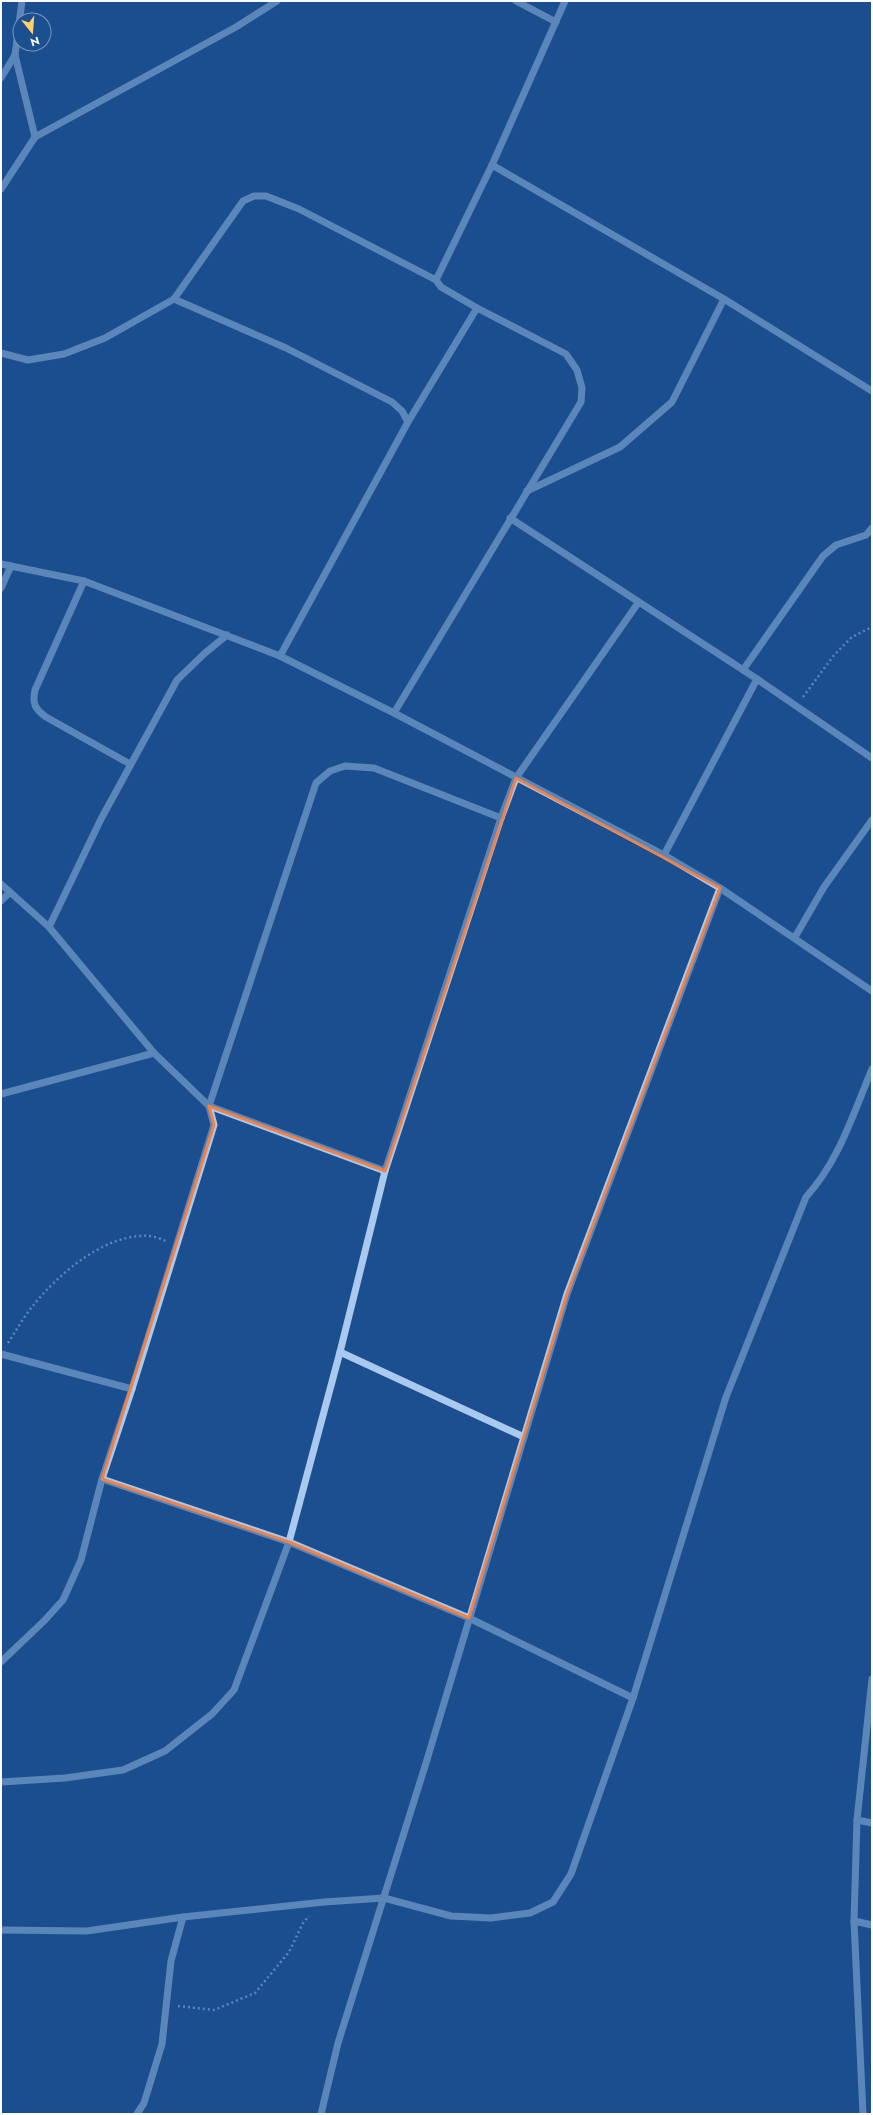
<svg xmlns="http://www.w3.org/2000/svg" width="873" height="2115" viewBox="0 0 873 2115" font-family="Jost,sans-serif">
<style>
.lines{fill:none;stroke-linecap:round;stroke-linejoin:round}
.path{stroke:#a9c9ee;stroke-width:2.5;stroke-dasharray:2 3;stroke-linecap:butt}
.minor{stroke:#a9c9ee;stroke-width:7}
.marked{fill:none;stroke:#ee8249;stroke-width:3;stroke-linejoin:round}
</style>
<rect width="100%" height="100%" fill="#1b4f8f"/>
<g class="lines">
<!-- path -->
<g class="path">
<polyline points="803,697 834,655 852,637 872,627"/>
<path d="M8 1343C16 1331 23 1318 32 1307 57 1275 105 1233 149 1236 154 1236 161 1239 166 1241"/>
<polyline points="178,2006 214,2010 255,1993 289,1952 303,1923 309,1916"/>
</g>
<!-- minor -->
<g class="minor">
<polyline points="22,1 15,55 35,137"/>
<polyline points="516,1 556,22"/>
<polyline points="1,78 15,55"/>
<polyline points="492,165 724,299 872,391"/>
<polyline points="1,189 35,137 236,27 277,1"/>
<polyline points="436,280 492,165 565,1"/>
<polyline points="174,299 286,348 392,402 402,411 408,422"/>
<polyline points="1,353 28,360 64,354 105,338 174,299 243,201 254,196 266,196 299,209 436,280 441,287 477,308 566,354 577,370 582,388 581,402 394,713"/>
<polyline points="527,491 620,447 672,402 724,299"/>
<polyline points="510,518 757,679 872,758"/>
<polyline points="1,564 84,581 280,656 394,713 664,855 720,888 872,991"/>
<path d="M84 581 35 690C32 704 35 709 46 717L130 764"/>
<polyline points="1,588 11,566"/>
<polyline points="280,656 408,422 477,308"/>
<polyline points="743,670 823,556 836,545 866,535 872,528"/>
<polyline points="664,855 757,679"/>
<polyline points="1,884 49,927 154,1053 209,1106 385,1171"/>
<polyline points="1,901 10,892"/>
<polyline points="49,927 101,819 177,680 205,653 227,635"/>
<polyline points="795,937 824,887 872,820"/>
<polyline points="1,1094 154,1053"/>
<polyline points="340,1352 524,1437"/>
<polyline points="1,1354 132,1389"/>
<polyline points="102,1479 289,1542 469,1618 633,1698"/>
<polyline points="1,1662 45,1620 63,1600 81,1560 102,1479 132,1389 214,1125 209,1106 316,783 330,771 345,766 374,768 501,818"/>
<polyline points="1,1782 65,1778 123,1770 165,1751 212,1714 234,1690 289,1542 340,1352 385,1171 501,818 516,778 638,603"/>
<polyline points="857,1820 872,1823"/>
<polyline points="854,1921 872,1925"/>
<path d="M1 1930 87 1931 183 1917 324 1902 384 1898 451 1916 491 1918 530 1913 553 1902 571 1874 633 1698 726 1397 806 1197C839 1161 853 1114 872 1069"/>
<polyline points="137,2114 144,2103 162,2044 171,1961 183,1917"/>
<polyline points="321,2114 338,2043 426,1763 567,1294 720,888"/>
<polyline points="863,2114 854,1921 857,1820 872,1679"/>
</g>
</g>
<!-- marked area -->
<path d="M0 0H873V2115H0ZM516 778 720 888 567 1294 469 1618 289 1542 102 1479 214 1125 209 1106 385 1171Z" fill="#1b4f8f" fill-opacity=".55" fill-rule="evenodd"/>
<path class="marked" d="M516 778 720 888 567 1294 469 1618 289 1542 102 1479 214 1125 209 1106 385 1171Z"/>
<!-- border -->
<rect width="873" height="2115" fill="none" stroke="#ffffff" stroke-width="4"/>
<!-- north arrow -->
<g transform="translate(32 32) rotate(163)"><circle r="19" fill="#1b4f8f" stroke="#7695bc"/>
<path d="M0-3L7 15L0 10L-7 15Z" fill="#ffd166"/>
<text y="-6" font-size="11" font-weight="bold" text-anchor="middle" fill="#ffffff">N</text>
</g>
</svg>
